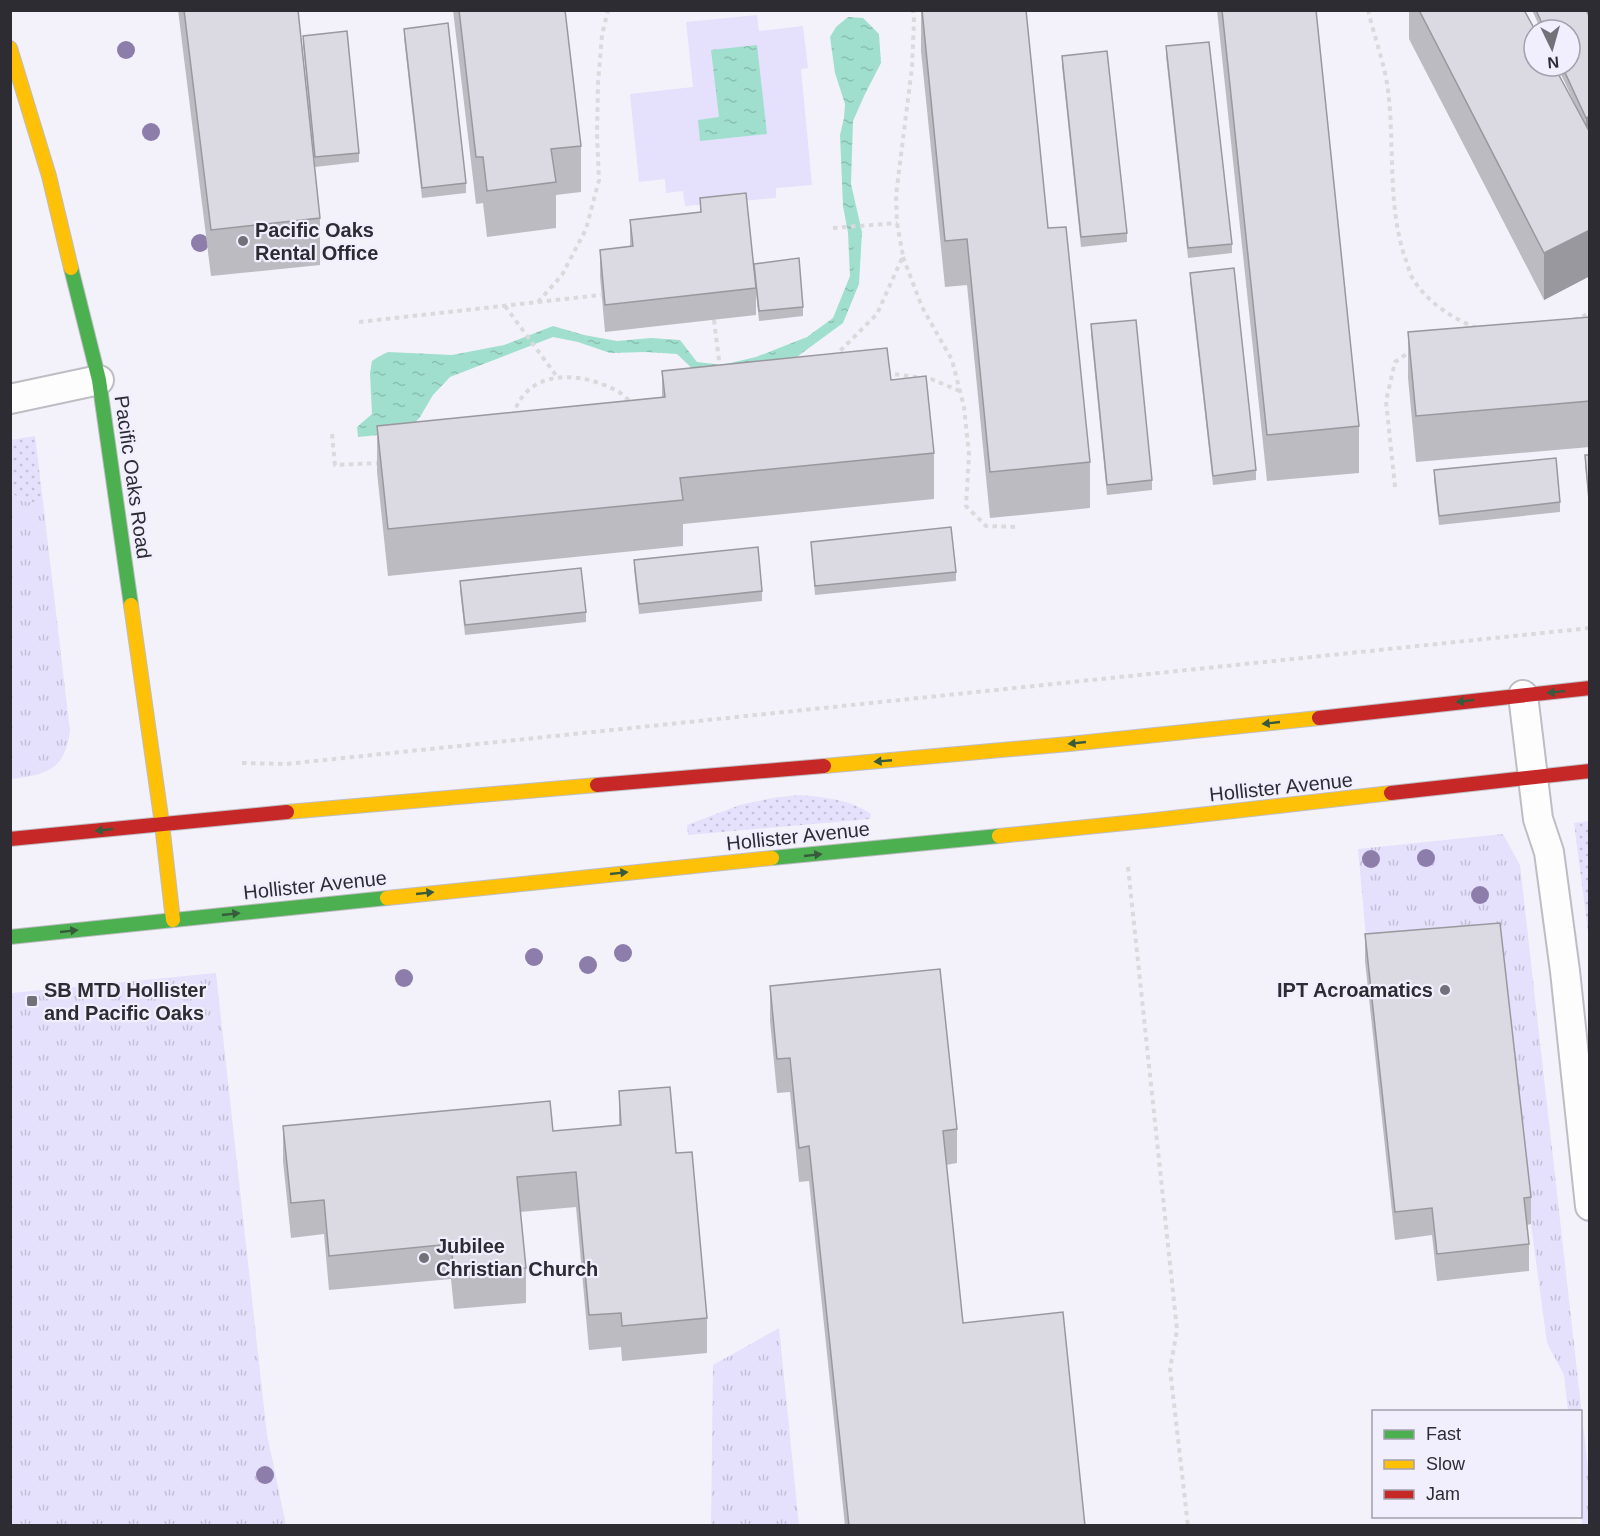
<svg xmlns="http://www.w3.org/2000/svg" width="1600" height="1536" viewBox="0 0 1600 1536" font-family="Helvetica,sans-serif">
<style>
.grass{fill:url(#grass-tufts)}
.park{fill:url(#park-dots)}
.pitch{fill:#e5e0fb}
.water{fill:url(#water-ripples)}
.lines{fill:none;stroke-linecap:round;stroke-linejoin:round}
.lane-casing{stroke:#bebdc4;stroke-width:32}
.fast-casing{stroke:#bebdc4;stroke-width:16}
.slow-casing{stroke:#bebdc4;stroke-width:16}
.jam-casing{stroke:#bebdc4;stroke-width:16}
.path{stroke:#dadadc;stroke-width:4;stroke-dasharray:4.5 4.5;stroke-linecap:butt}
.lane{stroke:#fdfdfe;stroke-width:28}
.fast{stroke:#4caf50;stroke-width:14}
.slow{stroke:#ffc107;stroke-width:14}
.jam{stroke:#c62828;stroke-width:14}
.tree{fill:#8d7dab}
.wall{fill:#bcbbc2}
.shaded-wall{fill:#99989e}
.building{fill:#dbd9e1;stroke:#99989e;stroke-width:1.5}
.oneway{fill:#385a3d}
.poi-dot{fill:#727179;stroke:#f1eefe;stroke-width:2}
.labels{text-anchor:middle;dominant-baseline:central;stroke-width:4.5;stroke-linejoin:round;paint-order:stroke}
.poi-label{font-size:20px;font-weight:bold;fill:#2d2c33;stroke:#f1eefe;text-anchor:start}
.street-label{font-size:20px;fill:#2d2c33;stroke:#f1eefe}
</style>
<defs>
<pattern id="grass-tufts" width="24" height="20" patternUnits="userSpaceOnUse" patternTransform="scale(1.5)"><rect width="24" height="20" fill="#e5e0fb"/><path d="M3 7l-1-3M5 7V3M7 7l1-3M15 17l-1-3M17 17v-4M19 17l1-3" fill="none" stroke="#c5c0d8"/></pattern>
<pattern id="park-dots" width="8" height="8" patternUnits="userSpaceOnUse" patternTransform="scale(1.5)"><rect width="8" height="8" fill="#e5e0fb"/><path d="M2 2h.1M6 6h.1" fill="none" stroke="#c5c0d8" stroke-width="1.8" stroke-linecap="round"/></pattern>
<pattern id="water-ripples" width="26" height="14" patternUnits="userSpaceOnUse" patternTransform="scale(1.5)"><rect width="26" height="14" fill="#a0dfcd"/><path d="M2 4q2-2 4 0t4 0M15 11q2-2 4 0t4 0" fill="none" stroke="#8ac0b0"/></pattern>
</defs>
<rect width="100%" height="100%" fill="#f3f2fa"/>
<!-- grass -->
<g class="grass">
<path d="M10 493 27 502H43L70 731C65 770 46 775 11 779Z"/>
<polygon points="1503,834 1520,865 1589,1477 1589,1525 1582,1525 1581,1513 1580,1412 1568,1411 1564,1375 1547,1343 1531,1224 1501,948 1368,959 1358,849"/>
<polygon points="216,973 267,1435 286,1525 11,1525 11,993"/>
<polygon points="779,1328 799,1525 711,1525 713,1365"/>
</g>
<!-- park -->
<g class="park">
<polygon points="35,436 43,502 27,502 11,493 11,440"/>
<path d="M800 795C823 797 852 800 871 814L870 819 688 835 687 825 740 805 772 798Z"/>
<polygon points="1589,821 1590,939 1589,939 1574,823"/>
</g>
<!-- pitch -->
<polygon class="pitch" points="757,15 759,31 803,26 808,68 801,69 812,185 776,188 776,198 685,206 683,191 666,193 665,179 639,182 630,94 693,87 686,22"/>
<!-- water -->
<g class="water">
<polygon points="848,17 863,18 879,34 881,63 865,94 853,121 851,184 862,232 859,284 843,323 794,359 700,376 677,354 646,352 610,353 578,342 553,337 450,377 433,395 420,417 411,427 389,434 358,437 357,427 372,414 370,373 372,361 378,357 388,352 452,355 504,345 553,326 584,335 617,341 651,338 680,340 697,362 722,365 756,357 807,337 833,318 850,276 848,233 843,206 840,135 844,118 845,104 835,73 830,37 836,27"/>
<polygon points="757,45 767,134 700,141 698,120 719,117 711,50"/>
</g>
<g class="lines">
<defs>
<g id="lane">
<polyline points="10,399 99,380"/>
<polyline points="1523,695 1538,819 1549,852 1565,971 1590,1206"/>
</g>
<g id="fast">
<polyline points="71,268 99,380 131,605"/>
<polyline points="772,858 999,836"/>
<polyline points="10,937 387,898"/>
</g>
<g id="slow">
<polyline points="10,48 49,176 71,268"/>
<polyline points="131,605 162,824 173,920"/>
<polyline points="824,766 1069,744 1319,718"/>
<polyline points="287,812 597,785"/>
<polyline points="999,836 1155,820 1391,793"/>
<polyline points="387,898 772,858"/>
</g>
<g id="jam">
<polyline points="1319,718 1590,688"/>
<polyline points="597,785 824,766"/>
<polyline points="1391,793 1590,771"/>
<polyline points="10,839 287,812"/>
</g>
</defs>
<!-- lane casing -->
<use href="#lane" class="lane-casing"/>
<!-- fast casing -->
<use href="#fast" class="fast-casing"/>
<!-- slow casing -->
<use href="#slow" class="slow-casing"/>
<!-- jam casing -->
<use href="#jam" class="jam-casing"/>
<!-- path -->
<g class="path">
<path d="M1368 10C1374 36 1385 65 1388 90 1395 146 1387 204 1405 258 1408 264 1409 273 1413 279 1427 302 1453 319 1477 328"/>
<polyline points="833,228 897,223"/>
<polyline points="903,257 922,307 952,360 964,407 969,454 966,506 986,526 1018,527"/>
<polyline points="538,302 562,275 586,229 599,180 597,134 598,83 602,35 608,10"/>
<polyline points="505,306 558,378"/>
<polyline points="714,320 720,368"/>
<polyline points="1574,320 1590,313"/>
<polyline points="359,322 601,295"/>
<polyline points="834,357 877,314 903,256 897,223 896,195 912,67 914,21 913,10"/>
<polyline points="886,373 931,379 960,391"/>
<path d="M513 416C527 367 582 371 619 392 624 395 628 400 633 404"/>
<polyline points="332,434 335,465 381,463"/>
<polyline points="1395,487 1386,401 1395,362 1411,351"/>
<polyline points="242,763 286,764 1590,628"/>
<polyline points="1128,867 1177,1330 1170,1369 1188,1526"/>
</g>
<!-- lane -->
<use href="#lane" class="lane"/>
<!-- fast -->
<use href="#fast" class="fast"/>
<!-- slow -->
<use href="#slow" class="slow"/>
<!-- jam -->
<use href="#jam" class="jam"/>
</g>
<!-- trees -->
<g class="tree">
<circle cx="126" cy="50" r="9"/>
<circle cx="151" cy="132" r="9"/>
<circle cx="200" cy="243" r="9"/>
<circle cx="1426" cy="858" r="9"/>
<circle cx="1371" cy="859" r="9"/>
<circle cx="1480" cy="895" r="9"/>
<circle cx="623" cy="953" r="9"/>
<circle cx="534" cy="957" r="9"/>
<circle cx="588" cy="965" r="9"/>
<circle cx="404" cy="978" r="9"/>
<circle cx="265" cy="1475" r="9"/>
</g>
<!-- wall -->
<g class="wall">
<polygon points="178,10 298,10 320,218 320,265 211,276"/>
<polygon points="453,10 565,10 581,146 581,192 556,195 556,228 487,237 483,203 476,204"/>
<polygon points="921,10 1026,10 1048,228 1090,462 1090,508 990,518 967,285 945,287 921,51"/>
<polygon points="1217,10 1316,10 1359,426 1359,473 1267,481"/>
<polygon points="1409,10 1524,10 1584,123 1557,66 1570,66 1570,30 1541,30 1532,10 1586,10 1586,128 1590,133 1590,276 1544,300 1409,39"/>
<polygon points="404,29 466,183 466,193 422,198 404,38"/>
<polygon points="303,36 359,153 359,162 315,167 303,46"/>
<polygon points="1166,46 1232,244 1232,253 1188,258 1166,56"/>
<polygon points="1062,56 1127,233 1127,242 1081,247 1062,66"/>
<polygon points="700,198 754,267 803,307 803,316 759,321 756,293 756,315 605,332 600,277 600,250 630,246 630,220 700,212"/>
<polygon points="1190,273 1256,470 1256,480 1213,485 1190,282"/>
<polygon points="1590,317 1590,447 1416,462 1408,378 1408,332"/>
<polygon points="1091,324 1152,480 1152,490 1107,495 1091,334"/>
<polygon points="662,371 891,380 934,453 934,499 683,524 683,546 388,576 377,472 377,426 662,398"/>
<polygon points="1585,455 1590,455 1590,510 1585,465"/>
<polygon points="1434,470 1560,502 1560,512 1439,525 1434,480"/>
<polygon points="811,542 956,572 956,581 815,595"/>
<polygon points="634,560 762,591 762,601 639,614 634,569"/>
<polygon points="460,581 586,612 586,622 465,635 460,590"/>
<polygon points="1365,934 1531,1197 1531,1224 1527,1225 1529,1244 1529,1271 1437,1281 1432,1235 1395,1240 1365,961"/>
<polygon points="770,986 957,1129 957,1163 946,1165 963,1323 1085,1526 845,1526 809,1181 799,1182 790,1092 777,1093 770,1021"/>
<polygon points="619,1091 676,1153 707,1318 707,1353 622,1361 621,1347 589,1350 576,1207 520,1212 526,1268 526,1303 454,1309 451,1279 329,1290 324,1234 291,1238 283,1161 283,1126 553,1131 619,1125"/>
</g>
<!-- shaded-wall -->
<g class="shaded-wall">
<polygon points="1590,116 1590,126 1586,128 1586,118"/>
<polygon points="1590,230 1590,276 1544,300 1544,253"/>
</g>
<!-- building -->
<g class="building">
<polygon points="184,10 298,10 320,218 211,230"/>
<polygon points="459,10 565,10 581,146 551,149 556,182 487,191 483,157 476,157"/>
<polygon points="922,10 1026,10 1048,228 1066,227 1090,462 990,472 967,239 945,241"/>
<polygon points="1222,10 1316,10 1359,426 1267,435"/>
<polygon points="1419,10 1524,10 1535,30 1534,66 1554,66 1590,133 1590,230 1544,253"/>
<polygon points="1536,10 1586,10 1590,18 1590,116 1586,118 1562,66 1570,66 1570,30 1545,30"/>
<polygon points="448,23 466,183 422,188 404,29"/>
<polygon points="347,31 359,153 315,157 303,36"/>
<polygon points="1209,42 1232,244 1188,248 1166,46"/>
<polygon points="1107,51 1127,233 1081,237 1062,56"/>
<polygon points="746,193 756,288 605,305 600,250 633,246 630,220 701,212 700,198"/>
<polygon points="799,258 803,307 759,311 754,264"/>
<polygon points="1234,268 1256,470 1213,476 1190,273"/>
<polygon points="1590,317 1590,401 1416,416 1408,332"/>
<polygon points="1136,320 1152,480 1107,485 1091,324"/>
<polygon points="887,348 891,380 926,376 934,453 680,478 683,500 388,529 377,426 665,397 662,371"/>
<polygon points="1585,455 1590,455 1590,500 1589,500"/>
<polygon points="1556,458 1560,502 1439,516 1434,470"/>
<polygon points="951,527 956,572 815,586 811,542"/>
<polygon points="758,547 762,591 639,604 634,560"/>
<polygon points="581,568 586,612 465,625 460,581"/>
<polygon points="1500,923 1531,1197 1524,1198 1529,1244 1437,1254 1432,1208 1395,1212 1365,934"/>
<polygon points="940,969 957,1129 943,1131 963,1323 1063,1312 1085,1526 849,1526 809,1146 799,1148 790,1058 777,1059 770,986"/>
<polygon points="670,1087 676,1153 692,1152 707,1318 622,1326 621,1313 589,1315 576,1172 517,1177 526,1268 454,1274 451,1244 329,1256 324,1200 291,1203 283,1126 550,1101 553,1131 621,1125 619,1091"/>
</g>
<!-- one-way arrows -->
<defs><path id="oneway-solid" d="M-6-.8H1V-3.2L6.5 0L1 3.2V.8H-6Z" transform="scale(1.5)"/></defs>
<g class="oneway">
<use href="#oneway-solid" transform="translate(1556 692) rotate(174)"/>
<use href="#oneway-solid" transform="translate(1465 701) rotate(174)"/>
<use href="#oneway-solid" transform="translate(1271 723) rotate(174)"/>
<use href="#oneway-solid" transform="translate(1077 743) rotate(174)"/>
<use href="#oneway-solid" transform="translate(883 761) rotate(175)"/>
<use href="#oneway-solid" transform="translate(104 830) rotate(174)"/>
<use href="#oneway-solid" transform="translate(813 855) rotate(-6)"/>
<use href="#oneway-solid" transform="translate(619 873) rotate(-6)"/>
<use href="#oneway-solid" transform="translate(425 893) rotate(-6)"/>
<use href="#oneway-solid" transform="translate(231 914) rotate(-6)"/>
<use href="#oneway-solid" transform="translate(69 931) rotate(-6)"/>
</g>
<!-- markers -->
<g class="poi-dot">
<circle cx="243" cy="241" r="6"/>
<circle cx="1445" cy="990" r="6"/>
<rect x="26" y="995" width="12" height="12" rx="3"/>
<circle cx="424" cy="1258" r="6"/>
</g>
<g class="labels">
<!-- poi labels -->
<g class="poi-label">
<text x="255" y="230">Pacific Oaks<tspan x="255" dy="23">Rental Office</tspan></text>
<text x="44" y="990">SB MTD Hollister<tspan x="44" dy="23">and Pacific Oaks</tspan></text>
<text x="1433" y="990" text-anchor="end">IPT Acroamatics</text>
<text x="436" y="1246">Jubilee<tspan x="436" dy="23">Christian Church</tspan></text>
</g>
<!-- street labels -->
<g class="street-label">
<text transform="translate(133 477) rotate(82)">Pacific Oaks Road</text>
<text transform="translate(1281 787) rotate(-6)">Hollister Avenue</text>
<text transform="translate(798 836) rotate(-6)">Hollister Avenue</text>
<text transform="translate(315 885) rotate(-6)">Hollister Avenue</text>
</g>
</g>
<!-- border -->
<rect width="1600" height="1536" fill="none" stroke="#2d2c33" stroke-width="24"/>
<!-- legend -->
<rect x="1372" y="1410" width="210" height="108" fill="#f1eefe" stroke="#a3a0ad" stroke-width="1.5"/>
<rect x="1384" y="1430" width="30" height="9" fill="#4caf50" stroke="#a3a0ad" stroke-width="1.5"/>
<text x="1426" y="1440" font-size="18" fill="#2d2c33">Fast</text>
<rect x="1384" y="1460" width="30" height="9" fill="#ffc107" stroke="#a3a0ad" stroke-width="1.5"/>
<text x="1426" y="1470" font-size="18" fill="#2d2c33">Slow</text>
<rect x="1384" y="1490" width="30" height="9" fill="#c62828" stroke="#a3a0ad" stroke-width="1.5"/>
<text x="1426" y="1500" font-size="18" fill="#2d2c33">Jam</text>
<!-- north arrow -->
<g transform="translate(1552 48) rotate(175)"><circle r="28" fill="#f1eefe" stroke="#a3a0ad" stroke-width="1.5"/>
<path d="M0-4.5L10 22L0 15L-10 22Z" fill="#727179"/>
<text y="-9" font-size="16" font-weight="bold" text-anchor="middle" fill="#2d2c33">N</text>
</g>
</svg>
